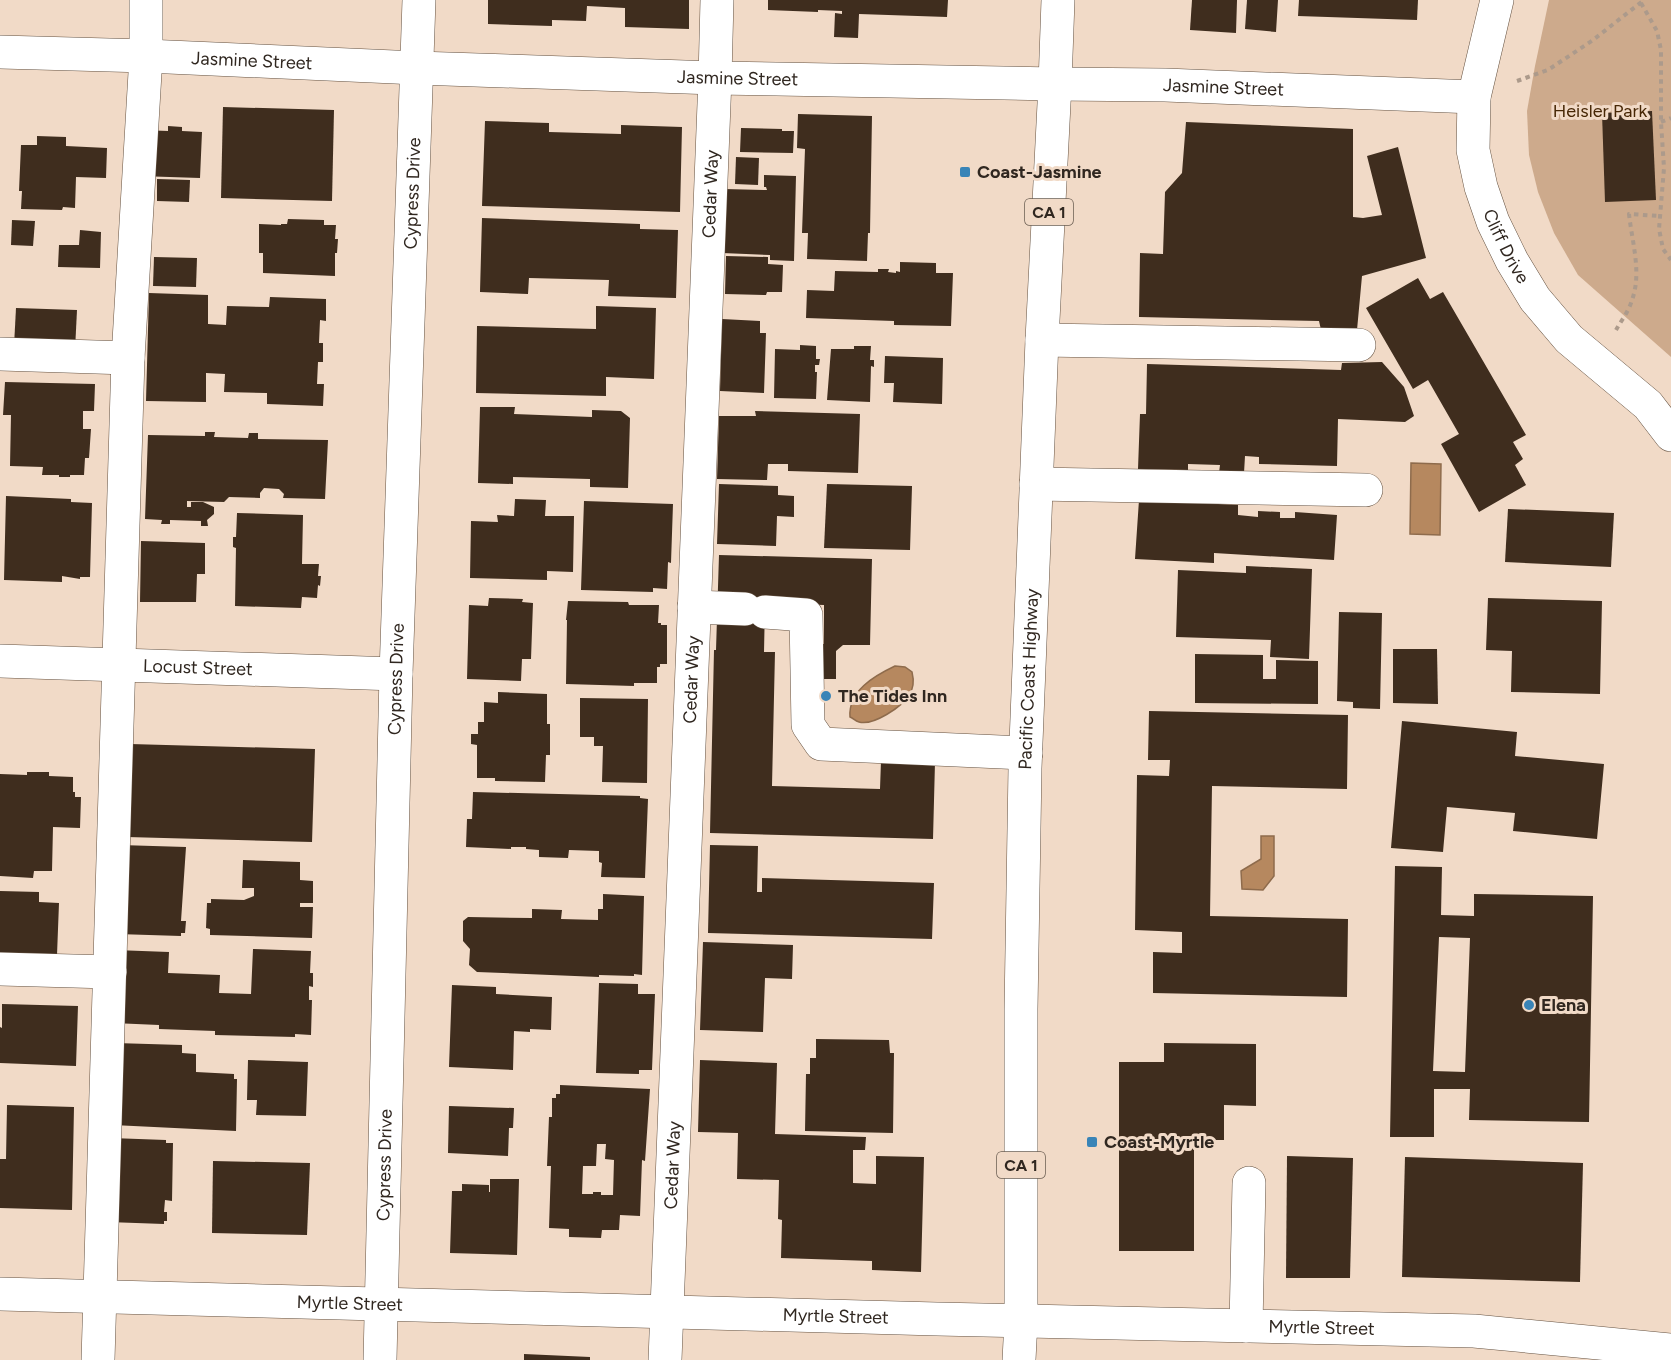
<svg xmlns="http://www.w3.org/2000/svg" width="1671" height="1360" viewBox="0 0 1671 1360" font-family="Figtree,sans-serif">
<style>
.green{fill:#cdaa8c}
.water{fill:#b6885f;stroke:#8e6b4c;stroke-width:1.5}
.building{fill:#3f2d1e;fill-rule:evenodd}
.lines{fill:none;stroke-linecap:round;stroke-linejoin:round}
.minor-casing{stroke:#655241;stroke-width:34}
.highway-casing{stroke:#655241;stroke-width:34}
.path{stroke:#ac9a8b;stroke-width:4;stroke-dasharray:4.5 4.5;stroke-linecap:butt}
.minor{stroke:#fff;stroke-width:33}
.highway{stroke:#fff;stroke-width:33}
.poi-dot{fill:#3984b7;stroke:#f1dac7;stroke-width:2}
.labels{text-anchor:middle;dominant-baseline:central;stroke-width:6;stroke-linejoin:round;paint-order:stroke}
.shield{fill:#f1dac7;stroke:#6a5d52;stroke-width:1.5}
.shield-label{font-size:16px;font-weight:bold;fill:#302720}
.street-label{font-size:18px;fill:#302720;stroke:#f1dac7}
.park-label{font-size:18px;fill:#472705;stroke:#f1dac7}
.poi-label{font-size:18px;font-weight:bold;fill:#302720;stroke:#f1dac7;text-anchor:start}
</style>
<rect width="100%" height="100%" fill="#f1dac7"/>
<!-- green -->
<polygon class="green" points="1549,0 1671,0 1671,357 1578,275 1554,233 1538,192 1529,155 1527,111 1535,66"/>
<!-- water -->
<g class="water">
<polygon points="1411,463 1441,464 1440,535 1410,534"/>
<path d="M895 666 905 667 912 672C914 680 914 688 909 695 902 707 873 726 859 722 855 721 853 718 850 717 848 691 874 676 895 666Z"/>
<polygon points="1261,836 1274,836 1274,876 1263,890 1242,889 1241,871 1261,859"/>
</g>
<!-- building -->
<g class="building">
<polygon points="488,0 689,0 689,29 625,27 625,8 587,6 586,21 552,20 552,26 488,24"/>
<polygon points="768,0 948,0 947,17 859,14 858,38 834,37 835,13 842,14 842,11 818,10 818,12 768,10"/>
<polygon points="1192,0 1237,0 1236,33 1190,30"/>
<polygon points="1247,0 1278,0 1276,32 1245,29"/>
<polygon points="1299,0 1418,0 1417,20 1298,16"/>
<polygon points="223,107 334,110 332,201 221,198"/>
<polygon points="1652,111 1656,200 1605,202 1602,113"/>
<polygon points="798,114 872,116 870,233 868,233 867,261 807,259 808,233 802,233 805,149 797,148"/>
<polygon points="485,121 549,123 549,132 621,134 621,125 682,127 680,212 482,206"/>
<polygon points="1186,122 1353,129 1353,217 1363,218 1382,215 1367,156 1398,147 1426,258 1362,276 1357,330 1322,334 1319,321 1139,317 1140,253 1163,254 1165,192 1182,173"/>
<polygon points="168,126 182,127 182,131 202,132 200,178 139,176 141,130 168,131"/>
<polygon points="741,128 782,129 782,131 794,131 793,153 740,152"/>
<polygon points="37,136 66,137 66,146 107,148 106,178 76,177 75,208 63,207 62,210 21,209 22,191 19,191 21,145 37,145"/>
<polygon points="736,157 759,158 758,185 735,184"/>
<polygon points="764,175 796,176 794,261 770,260 770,255 722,253 724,189 767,190 766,187 764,187"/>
<polygon points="157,179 190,180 189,202 157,201"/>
<polygon points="482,218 640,224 640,229 678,230 676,298 608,296 609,280 529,278 528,294 480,292"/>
<polygon points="288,219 324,220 324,225 336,225 335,239 338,239 337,253 335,253 335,276 263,273 263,253 259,253 259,224 281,225 281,224 287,224"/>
<polygon points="12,220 35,221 33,246 11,245"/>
<polygon points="80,230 101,232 100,268 58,267 59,245 79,245"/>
<polygon points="726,256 768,257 768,264 783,265 782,292 767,292 766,295 725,294"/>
<polygon points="154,257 197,258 196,287 153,286"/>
<polygon points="900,262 936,263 936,273 953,273 951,326 894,325 894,321 806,318 807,290 834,291 835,271 878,272 878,269 889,269 888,272 896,273 896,271 900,272"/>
<polygon points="1418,278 1430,299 1443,292 1526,435 1513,442 1523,459 1515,465 1526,485 1479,512 1441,444 1459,434 1428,380 1413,389 1366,308"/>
<polygon points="149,293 208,295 208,324 226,325 227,306 269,307 270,297 326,299 326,321 320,320 319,343 323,343 323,362 318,362 317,384 324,384 323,406 267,404 267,393 224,392 225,374 206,373 206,402 146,401"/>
<polygon points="596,306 656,308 654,379 606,377 606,396 476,393 477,326 596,329"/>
<polygon points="16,308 77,310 75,350 14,346"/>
<polygon points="722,319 760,321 760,333 766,333 764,393 720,391"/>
<polygon points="800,345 816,346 816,359 820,359 819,365 815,365 815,372 817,372 816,399 774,398 775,349 800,350"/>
<polygon points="854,346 871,346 870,360 874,360 874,367 871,366 870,402 827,400 831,349 854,349"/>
<polygon points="885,356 943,358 942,404 893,402 894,383 884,383"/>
<polygon points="1382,362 1404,387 1414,416 1405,422 1338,419 1337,466 1259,464 1259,457 1245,456 1244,473 1219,473 1220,465 1188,464 1188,470 1138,469 1140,414 1146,414 1147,364 1341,370 1342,363"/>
<polygon points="5,382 95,384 94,411 83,411 83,429 91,429 89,458 85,458 84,475 70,475 70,477 59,477 59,475 42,475 43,467 10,466 11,415 3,415"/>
<polygon points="480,407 515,407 514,414 592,417 592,410 621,411 630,418 628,488 590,487 590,479 513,477 513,484 478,483"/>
<polygon points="755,411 860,414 858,473 788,471 788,464 768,464 767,480 717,479 719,416 756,416"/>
<polygon points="205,432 215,432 214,437 248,438 249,433 258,433 258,439 328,440 325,499 283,498 284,494 279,489 264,488 260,493 260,498 229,497 224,502 187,501 187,507 191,507 191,502 203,502 214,507 214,514 207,520 208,526 201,526 201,521 170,520 170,524 161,524 162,520 145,519 148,435 205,436"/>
<polygon points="719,484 778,486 778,495 794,496 794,517 777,516 776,546 717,544"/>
<polygon points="827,484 912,486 910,550 824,548"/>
<polygon points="6,496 71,499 71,502 92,503 90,577 80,577 80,579 62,576 62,582 4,580"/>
<polygon points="515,499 546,500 545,516 574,516 573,572 547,571 547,580 470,578 471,521 498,522 497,515 514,516"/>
<polygon points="1139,500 1238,505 1238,515 1258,517 1258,511 1280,512 1280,518 1295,518 1295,512 1337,515 1334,560 1214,553 1214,563 1135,559"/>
<polygon points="584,501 673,504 671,563 668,562 667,589 653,588 653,592 581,590"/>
<polygon points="1508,509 1614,513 1611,567 1505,562"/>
<polygon points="237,513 303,515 302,564 319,564 318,576 321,576 320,586 318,585 317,598 302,597 301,608 235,606 236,548 233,547 233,537 236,537"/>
<polygon points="141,541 205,543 205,574 197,574 196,602 140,602"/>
<polygon points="719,555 872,559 870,645 843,645 836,651 836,679 821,679 822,644 824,644 824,605 765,603 764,652 775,652 772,786 880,789 881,761 935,762 933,839 710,833 714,650 716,650"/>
<polygon points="1246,566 1312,569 1309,659 1270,657 1271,640 1176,637 1178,570 1246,573"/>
<polygon points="489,598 523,599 522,602 533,603 531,659 522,659 521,681 467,679 469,605 488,606"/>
<polygon points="1488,598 1602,601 1600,694 1511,692 1512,651 1486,650"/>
<polygon points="568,601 628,602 629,605 659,605 658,623 661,623 661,625 667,625 667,664 660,664 660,667 657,667 657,683 634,683 634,686 566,684 567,620 566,620"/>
<polygon points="1339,612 1382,613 1380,709 1353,708 1353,702 1337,701"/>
<polygon points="1393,649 1437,649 1438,704 1393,703"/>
<polygon points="1195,654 1263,655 1263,679 1276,679 1276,660 1318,661 1318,704 1195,703"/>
<polygon points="498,692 547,694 547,724 550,724 550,755 546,755 545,782 495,781 495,778 477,778 477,745 471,744 471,734 478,734 478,722 484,722 484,702 498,703"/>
<polygon points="580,698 648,699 647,783 602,782 603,746 594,746 594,737 580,737"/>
<polygon points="1149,711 1348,715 1347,789 1212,786 1210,916 1348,919 1347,997 1153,993 1153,952 1182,953 1182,932 1135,930 1137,775 1169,776 1170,760 1148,760"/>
<polygon points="1402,721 1517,732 1515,756 1604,764 1597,839 1513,831 1515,813 1447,807 1443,852 1391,848"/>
<polygon points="130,744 315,749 312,842 127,837"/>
<polygon points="27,772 49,772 49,776 73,777 73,792 75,792 75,797 81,797 80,828 53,827 52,871 34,871 33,878 0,876 0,774 27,775"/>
<polygon points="473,792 640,796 640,798 648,799 645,878 601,877 602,863 599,862 599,851 569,850 568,858 539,857 539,850 526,849 526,847 511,847 511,849 466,847 467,819 472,819"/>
<polygon points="120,845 186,847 181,921 186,921 185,933 181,933 181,936 117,934"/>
<polygon points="710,845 758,846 757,892 762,892 762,878 934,883 932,939 708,933"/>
<polygon points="243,860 300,862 300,880 313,881 313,903 300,903 300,907 313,907 312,938 210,935 210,929 206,928 207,903 211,903 211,899 244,900 254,896 254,888 242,888"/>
<path d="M1395 866 1442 867 1441 915 1474 916V894L1593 896 1589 1122 1469 1120 1470 1089H1434V1137H1390ZM1439 937 1470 938 1465 1072 1433 1071Z"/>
<polygon points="0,891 39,892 39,902 59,903 57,955 0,953"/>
<polygon points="603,894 644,896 642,975 634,974 634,976 599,975 599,977 477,972 469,965 470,949 463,941 463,921 468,917 532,918 532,909 562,910 561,919 598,920 598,909 603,909"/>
<polygon points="703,942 793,945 792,979 765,978 763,1032 700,1030"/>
<polygon points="253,949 311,951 310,973 313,973 313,987 309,986 309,1000 312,1000 311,1035 295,1034 295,1037 215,1035 215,1031 159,1029 159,1025 113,1023 115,950 169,952 168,973 220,975 219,993 251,994"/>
<polygon points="599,983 638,984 638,994 655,994 652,1070 639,1070 639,1074 596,1073"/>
<polygon points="452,985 496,987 496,994 552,997 551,1030 530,1029 530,1032 514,1031 513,1070 449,1067"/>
<polygon points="2,1004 78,1006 76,1066 0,1063 0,1027 2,1028"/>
<polygon points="816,1039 889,1040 890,1053 894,1053 893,1133 805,1131 806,1074 810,1074 810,1058 816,1058"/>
<polygon points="115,1043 182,1045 182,1053 196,1054 196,1072 234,1074 234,1079 237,1079 236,1131 113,1125"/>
<polygon points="1164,1043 1256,1044 1256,1106 1224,1105 1224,1140 1194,1140 1194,1251 1119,1251 1119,1062 1164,1062"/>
<polygon points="248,1060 308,1062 306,1116 256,1115 257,1100 247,1100"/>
<polygon points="700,1060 777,1063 775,1134 866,1137 865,1150 853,1150 853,1183 876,1184 876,1156 924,1157 921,1272 872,1270 872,1261 781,1258 782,1220 778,1219 779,1180 737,1179 738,1133 698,1132"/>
<path d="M560 1085 650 1089 645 1161 642 1160 640 1216 620 1215 619 1230H602L601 1238 569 1237V1229L549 1228 551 1166H547L549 1117H552V1098H556V1094H560ZM597 1144H606L605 1159 614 1160 613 1195H601V1192H593V1194H582L583 1166H596Z"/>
<polygon points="7,1105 74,1107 72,1210 0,1208 0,1159 6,1159"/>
<polygon points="449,1106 514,1108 513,1128 509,1128 508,1156 448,1153"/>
<polygon points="111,1138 166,1140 166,1143 173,1143 172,1201 165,1200 164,1212 167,1212 167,1221 164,1221 164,1224 108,1222"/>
<polygon points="1287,1156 1353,1158 1350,1278 1286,1278"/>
<polygon points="1405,1157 1583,1163 1580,1282 1402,1277"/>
<polygon points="213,1161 310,1163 307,1235 212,1233"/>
<polygon points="490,1179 519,1179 517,1255 450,1253 452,1191 462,1191 462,1184 489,1185 489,1192 490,1192"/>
<polygon points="524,1354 590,1357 590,1360 524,1360"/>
</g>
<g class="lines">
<defs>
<g id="minor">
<path id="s1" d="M1497 0 1474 97 1473 150 1481 187 1493 222 1512 261 1535 299 1569 339 1648 405 1671 435"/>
<path id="s2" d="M0 52 146 56 417 68 715 78 1055 84 1165 85 1474 97"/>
<polyline points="1042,340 1359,345"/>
<polyline points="0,354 128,358"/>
<polyline points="1036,484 1366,490"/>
<polyline points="694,607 745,609"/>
<polyline points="765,612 806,615 808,725 821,744 1026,753"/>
<path id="s3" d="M0 661 396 674"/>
<polyline points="0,969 110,972"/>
<path id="s4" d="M0 1294 937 1319 1474 1331 1671 1350"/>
<polyline points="1246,1326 1249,1183"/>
<polyline points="98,1360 128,358 146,56 146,0"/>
<path id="s5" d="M380 1360 396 674 419 0"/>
<path id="s6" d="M665 1360 715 78 717 0"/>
</g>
<g id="highway">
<path id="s7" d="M1019 1360 1021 1321V1009L1025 768 1042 340 1055 84 1058 0"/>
</g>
</defs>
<!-- minor casing -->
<use href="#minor" class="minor-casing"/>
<!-- highway casing -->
<use href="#highway" class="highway-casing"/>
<!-- path -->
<g class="path">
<polyline points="1641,3 1657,31 1661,50 1661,122 1664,168 1659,229 1663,249 1671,260"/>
<polyline points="1517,81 1548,70 1593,40 1644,0"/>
<polyline points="1661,122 1671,118"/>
<path d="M1616 330C1621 321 1629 311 1632 300 1642 273 1632 242 1629 214L1660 216"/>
</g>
<!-- minor -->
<use href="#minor" class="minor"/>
<!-- highway -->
<use href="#highway" class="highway"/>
</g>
<!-- markers -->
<g class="poi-dot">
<rect x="959" y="166" width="12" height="12" rx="3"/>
<circle cx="826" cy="696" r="6"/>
<circle cx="1529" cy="1005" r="6"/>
<rect x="1086" y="1136" width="12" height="12" rx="3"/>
</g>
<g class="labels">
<!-- shield labels -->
<g class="shield">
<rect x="1025" y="199" width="48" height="26" rx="4.5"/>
<rect x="997" y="1152" width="48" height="26" rx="4.5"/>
</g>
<g class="shield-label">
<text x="1049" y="212">CA 1</text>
<text x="1021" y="1165">CA 1</text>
</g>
<!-- street labels -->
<g class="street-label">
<text stroke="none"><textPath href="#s2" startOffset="252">Jasmine Street</textPath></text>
<text stroke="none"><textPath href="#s2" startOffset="738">Jasmine Street</textPath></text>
<text stroke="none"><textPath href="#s2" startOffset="1224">Jasmine Street</textPath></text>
<text stroke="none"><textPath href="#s5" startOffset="1167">Cypress Drive</textPath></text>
<text stroke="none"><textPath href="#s6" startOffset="1167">Cedar Way</textPath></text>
<text stroke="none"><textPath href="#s1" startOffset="255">Cliff Drive</textPath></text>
<text stroke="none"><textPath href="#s3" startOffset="198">Locust Street</textPath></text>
<text stroke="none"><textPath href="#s5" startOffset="681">Cypress Drive</textPath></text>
<text stroke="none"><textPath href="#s6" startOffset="681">Cedar Way</textPath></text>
<text stroke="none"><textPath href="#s7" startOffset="681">Pacific Coast Highway</textPath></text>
<text stroke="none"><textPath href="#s5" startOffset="195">Cypress Drive</textPath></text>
<text stroke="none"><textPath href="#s6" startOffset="195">Cedar Way</textPath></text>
<text stroke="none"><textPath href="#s4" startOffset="350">Myrtle Street</textPath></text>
<text stroke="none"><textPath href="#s4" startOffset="836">Myrtle Street</textPath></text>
<text stroke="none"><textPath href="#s4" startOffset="1322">Myrtle Street</textPath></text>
</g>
<!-- park labels -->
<g class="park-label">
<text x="1600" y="111">Heisler Park</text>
</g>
<!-- poi labels -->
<g class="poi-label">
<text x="977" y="172">Coast-Jasmine</text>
<text x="838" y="696">The Tides Inn</text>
<text x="1541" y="1005">Elena</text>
<text x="1104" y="1142">Coast-Myrtle</text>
</g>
</g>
</svg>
